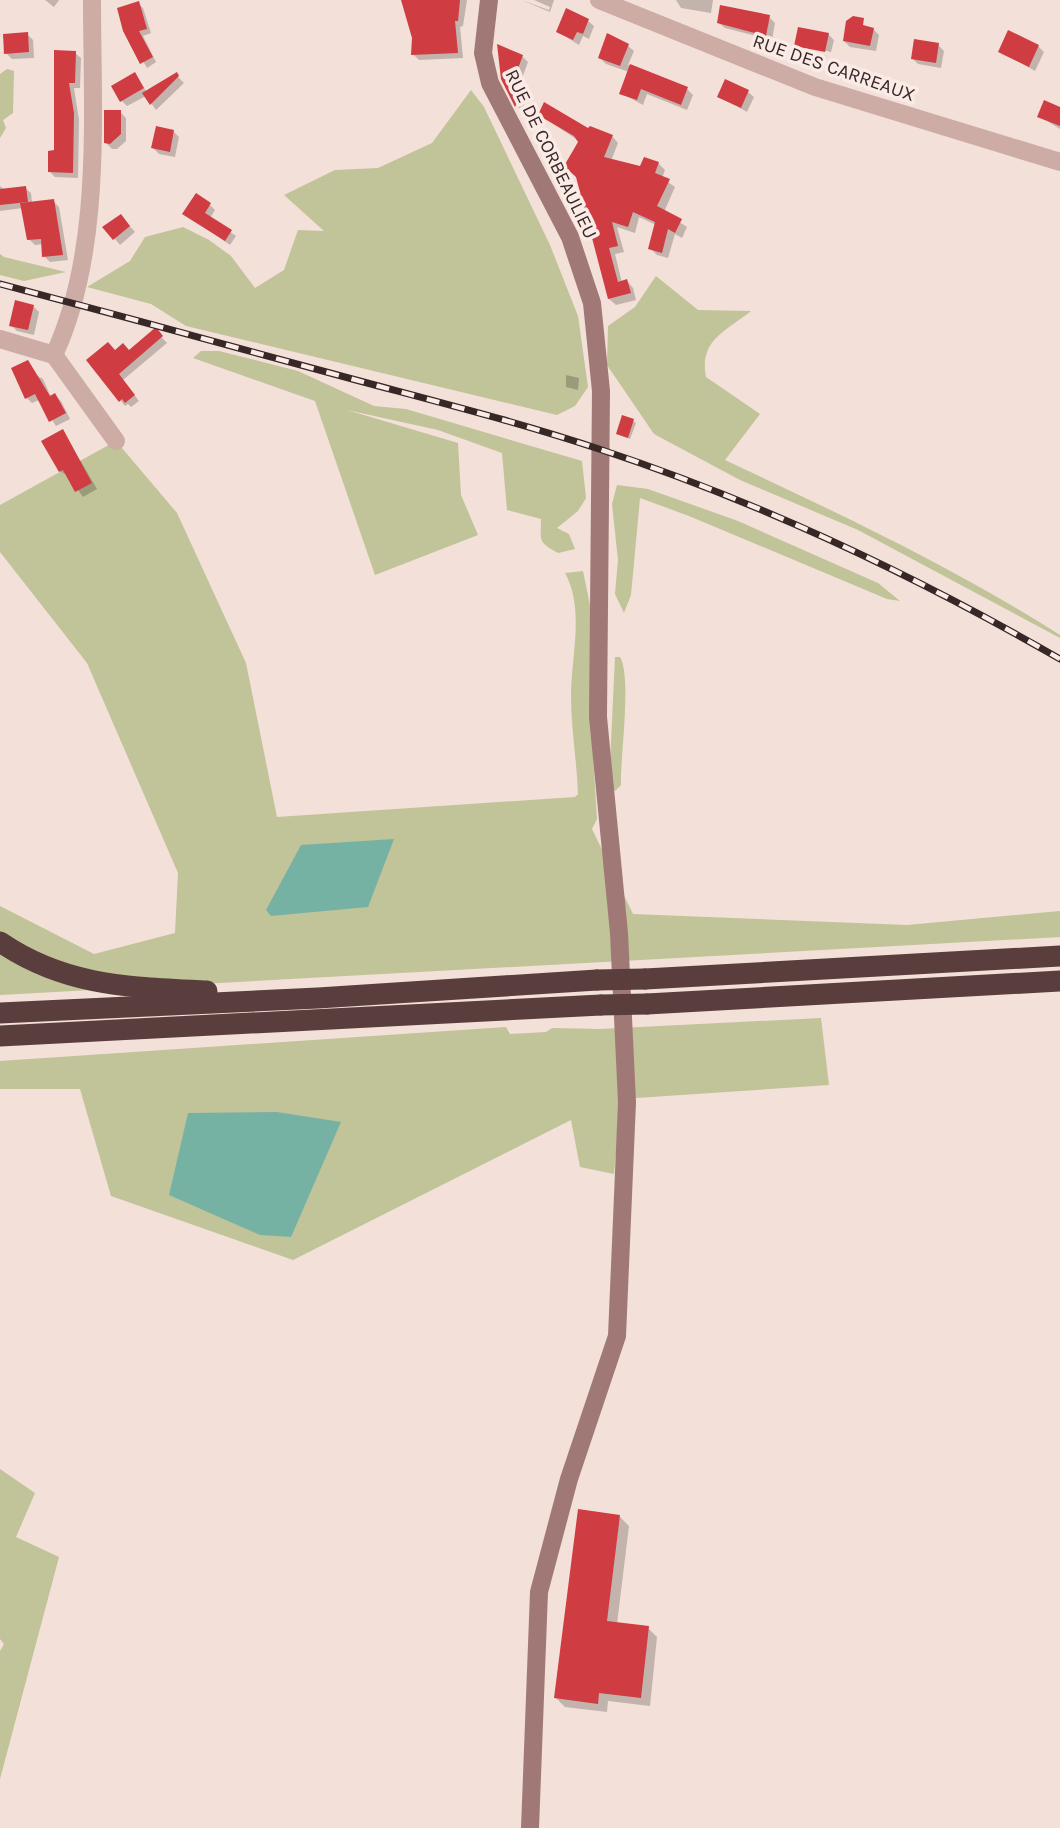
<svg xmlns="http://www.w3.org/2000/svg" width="1060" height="1828" viewBox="0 0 1060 1828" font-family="Karla,sans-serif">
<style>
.green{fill:#c1c398}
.water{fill:#76b2a4}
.shadow{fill:#0003}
.building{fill:#cf3c41}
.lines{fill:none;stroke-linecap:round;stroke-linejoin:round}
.street{stroke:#ccaca4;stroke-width:18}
.secondary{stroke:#a07976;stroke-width:18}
.highway{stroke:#593e3d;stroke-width:21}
.rail-casing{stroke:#372726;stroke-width:7}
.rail{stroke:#fbebe6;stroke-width:4.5;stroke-dasharray:13;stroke-linecap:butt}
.highway-bridge{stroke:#593e3d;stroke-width:21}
.labels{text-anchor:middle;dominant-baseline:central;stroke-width:7;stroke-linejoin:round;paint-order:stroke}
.street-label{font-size:19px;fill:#372726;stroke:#fbebe6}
</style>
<rect width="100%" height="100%" fill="#f3e0d9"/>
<!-- green -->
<g class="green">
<polygon points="7,69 14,71 13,113 3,120 6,128 0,138 0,74"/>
<polygon points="471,90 484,107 550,245 578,316 588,387 575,406 557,415 186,326 151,304 87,287 130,261 145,237 183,227 209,240 231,256 255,288 284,270 298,230 324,231 284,195 335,170 378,168 432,143"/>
<polygon points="0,254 4,257 66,272 24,281 0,275"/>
<path d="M656 276 698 310 751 311C725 332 699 340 706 377L760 414 725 460C840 514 953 567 1060 635V638L858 530 740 480 654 434 607 365 608 326 635 307Z"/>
<path d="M201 351H219L298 371 374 406 406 409 582 461 586 498 578 511 557 528 569 534 575 549 558 553C537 541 541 541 541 519L507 510 502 453 438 430 347 410 458 443 461 495 478 535 375 575 315 401 193 358Z"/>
<path d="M116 441 177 513 246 663 277 817 575 797 578 794C577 762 571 729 571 696 571 657 585 609 565 573L583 571 590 605 592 738 597 819 592 829 633 914 907 925 1060 911V937L0 995V906L94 954 175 933 178 873 87 663 0 552V505Z"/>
<polygon points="617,485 648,489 738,521 878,583 900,601 887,599 689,516 640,498 631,595 624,613 615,594 618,560 612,504"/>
<path d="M615 657H620C632 677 620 758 621 785L615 791 609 785Z"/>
<polygon points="821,1018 829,1085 621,1099 614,1174 580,1167 571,1120 293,1260 111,1196 80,1089 0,1089 0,1061 506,1027 510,1034 546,1032 552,1028 600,1029"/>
<polygon points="0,1469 35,1493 16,1537 59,1557 0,1779 0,1651 4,1644 0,1639"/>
</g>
<!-- water -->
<g class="water">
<polygon points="394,839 368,907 271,916 266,910 301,845"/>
<polygon points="277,1112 341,1122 291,1237 260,1235 169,1195 188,1113"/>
</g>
<!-- shadow -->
<g class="shadow">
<polygon points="45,0 59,0 54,7"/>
<polygon points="404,0 467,0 463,26 460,27 463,58 419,60 413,54 414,38"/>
<polygon points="521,0 549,10 550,7 534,0 554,0 550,12"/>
<polygon points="676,0 713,0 711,13 681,8"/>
<polygon points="138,3 143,8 151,33 143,36 156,62 147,68 125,30"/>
<polygon points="769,17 775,23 772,40 725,28 719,23"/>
<polygon points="588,21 594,26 589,39 583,36 579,45 558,32"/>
<polygon points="873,29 879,35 876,51 850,47 844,41"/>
<polygon points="27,34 33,40 34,58 12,59 6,53"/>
<polygon points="828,34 834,40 831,52 801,45 801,49 830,57 802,51 796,45"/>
<polygon points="938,45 944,51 941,68 918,64 913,59"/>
<polygon points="628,46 634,51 628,65 687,89 693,95 687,110 647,94 643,105 621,93 629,72 606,64 600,58"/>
<polygon points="1038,46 1044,52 1035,71 1000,51"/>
<polygon points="56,52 75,53 81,58 80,88 74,88 79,120 78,178 55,177 50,172 56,151"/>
<polygon points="522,56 528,62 519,86 529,94 521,111 502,79"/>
<polygon points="134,75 147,92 176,75 184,83 156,110 146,96 127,106 121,100"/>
<polygon points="748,92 754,97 747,112 719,96"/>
<polygon points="1060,108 1060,129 1039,116"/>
<polygon points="120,112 126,118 126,141 117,149 112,149 106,143"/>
<polygon points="540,115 612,136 618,143 611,161 641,168 658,163 665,170 662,178 675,187 664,212 687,227 682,238 675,234 668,258 657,255 650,248 656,225 639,217 635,233 617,227 624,252 615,254 622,283 627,281 633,288 636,300 616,305 609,299 579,141"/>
<polygon points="173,131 179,137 175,157 159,154 153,148"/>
<polygon points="0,186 5,190 25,188 31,193 32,203 53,201 59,207 68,260 50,262 44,256 43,244 35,245 29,239 23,208 0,211"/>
<polygon points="210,205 215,210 210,218 236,236 230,245 185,214"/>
<polygon points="126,222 135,232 120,245 105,227"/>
<polygon points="33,306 39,312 34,335 17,331 11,325"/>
<polygon points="155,330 167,343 123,380 139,401 131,407 128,404 125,406 89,361 129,352"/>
<polygon points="36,375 43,379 51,397 55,395 61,401 70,419 56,426 39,400 32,403 27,398"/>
<polygon points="566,375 579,378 578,390 566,387"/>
<polygon points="633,421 636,423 630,439 618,434"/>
<polygon points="63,431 97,489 83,497 68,476 60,471"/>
<polygon points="620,1517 629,1526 617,1624 648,1628 657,1637 650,1706 608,1701 607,1712 565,1707 556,1698"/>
</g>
<!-- building -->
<g class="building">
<polygon points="401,0 460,0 458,21 455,21 458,53 411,55 412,38"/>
<polygon points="139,1 147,29 139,31 153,57 140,64 123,31 117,8"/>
<polygon points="720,5 770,15 766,36 717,23"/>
<polygon points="566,8 589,19 583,34 577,32 573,40 556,32"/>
<polygon points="853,16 864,18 863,25 874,28 870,46 843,41 846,21"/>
<polygon points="798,27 829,33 825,52 794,46"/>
<polygon points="1008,30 1039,45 1029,67 998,52"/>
<polygon points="28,32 29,52 4,54 3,34"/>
<polygon points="607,33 629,44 620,66 598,58"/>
<polygon points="914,39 939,43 936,63 911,59"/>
<polygon points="497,44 523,55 513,82 525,86 515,107 501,79"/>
<polygon points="54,50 76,51 75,83 69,83 74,113 73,173 48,172 48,151 54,150"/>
<polygon points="630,64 688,87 681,105 641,89 637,100 619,94"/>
<polygon points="135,72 144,88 120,102 111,86"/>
<polygon points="177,72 179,76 150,105 142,93"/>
<polygon points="725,79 749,90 741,108 717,97"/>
<polygon points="1044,100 1060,107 1060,126 1037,117"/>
<polygon points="544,102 588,128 590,126 613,135 604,157 640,166 644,157 659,162 655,173 670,179 657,206 682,219 675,233 668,229 662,253 648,249 655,222 633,212 628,227 612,222 618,246 609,248 618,282 627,279 631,293 608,299 576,177 564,166 578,142 574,136 538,115"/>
<polygon points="104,110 121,110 121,134 110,144 104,143"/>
<polygon points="156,126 174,130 170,152 151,148"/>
<polygon points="26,186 28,202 0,205 0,189"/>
<polygon points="196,193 211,203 205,213 232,230 225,241 182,214"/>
<polygon points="54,199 63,255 42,257 41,239 27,240 20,203"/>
<polygon points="121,214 130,226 113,240 102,227"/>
<polygon points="15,300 34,305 28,330 9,326"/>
<polygon points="156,327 163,336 119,374 135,395 125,403 122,399 119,402 86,360 108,342 115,350 123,343 129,350"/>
<polygon points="28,360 50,396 55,393 66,413 49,422 35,394 25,399 11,368"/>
<polygon points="622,415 634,419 628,438 616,434"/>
<polygon points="63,429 92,483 75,492 63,470 59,472 41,441"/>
<polygon points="578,1509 620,1515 607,1621 649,1626 641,1698 599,1693 598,1704 554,1698"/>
</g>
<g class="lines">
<!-- street -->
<g class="street">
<polyline points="599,0 815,87 1060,162"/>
<path d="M0 339 54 355C103 250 92 113 92 0"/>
<polyline points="54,355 116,441"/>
</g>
<!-- secondary -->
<polyline class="secondary" points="489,0 483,53 490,83 570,237 592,303 601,391 598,717 619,933 627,1102 617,1336 569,1479 539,1592 530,1828"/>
<!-- highway -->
<g class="highway">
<path d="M0 942C66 987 130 987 207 991"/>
<polyline points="645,979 1060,956"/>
<polyline points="647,1004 1060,981"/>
<polyline points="0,1013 318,998 597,980"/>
<polyline points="0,1036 601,1005"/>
</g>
<defs>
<path id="rail" d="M0 284C119 315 237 348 356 380 438 402 521 423 602 450 762 503 914 575 1060 659"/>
</defs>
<!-- rail casing -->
<use href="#rail" class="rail-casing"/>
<!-- rail -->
<use href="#rail" class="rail"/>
<!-- highway-bridge -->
<g class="highway-bridge">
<polyline points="597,980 645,979"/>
<polyline points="601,1005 647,1004"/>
</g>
</g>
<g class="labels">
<!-- street labels -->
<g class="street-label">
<text transform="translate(834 68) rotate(19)">RUE DES CARREAUX</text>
<text transform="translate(551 154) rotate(64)">RUE DE CORBEAULIEU</text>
</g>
</g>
</svg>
